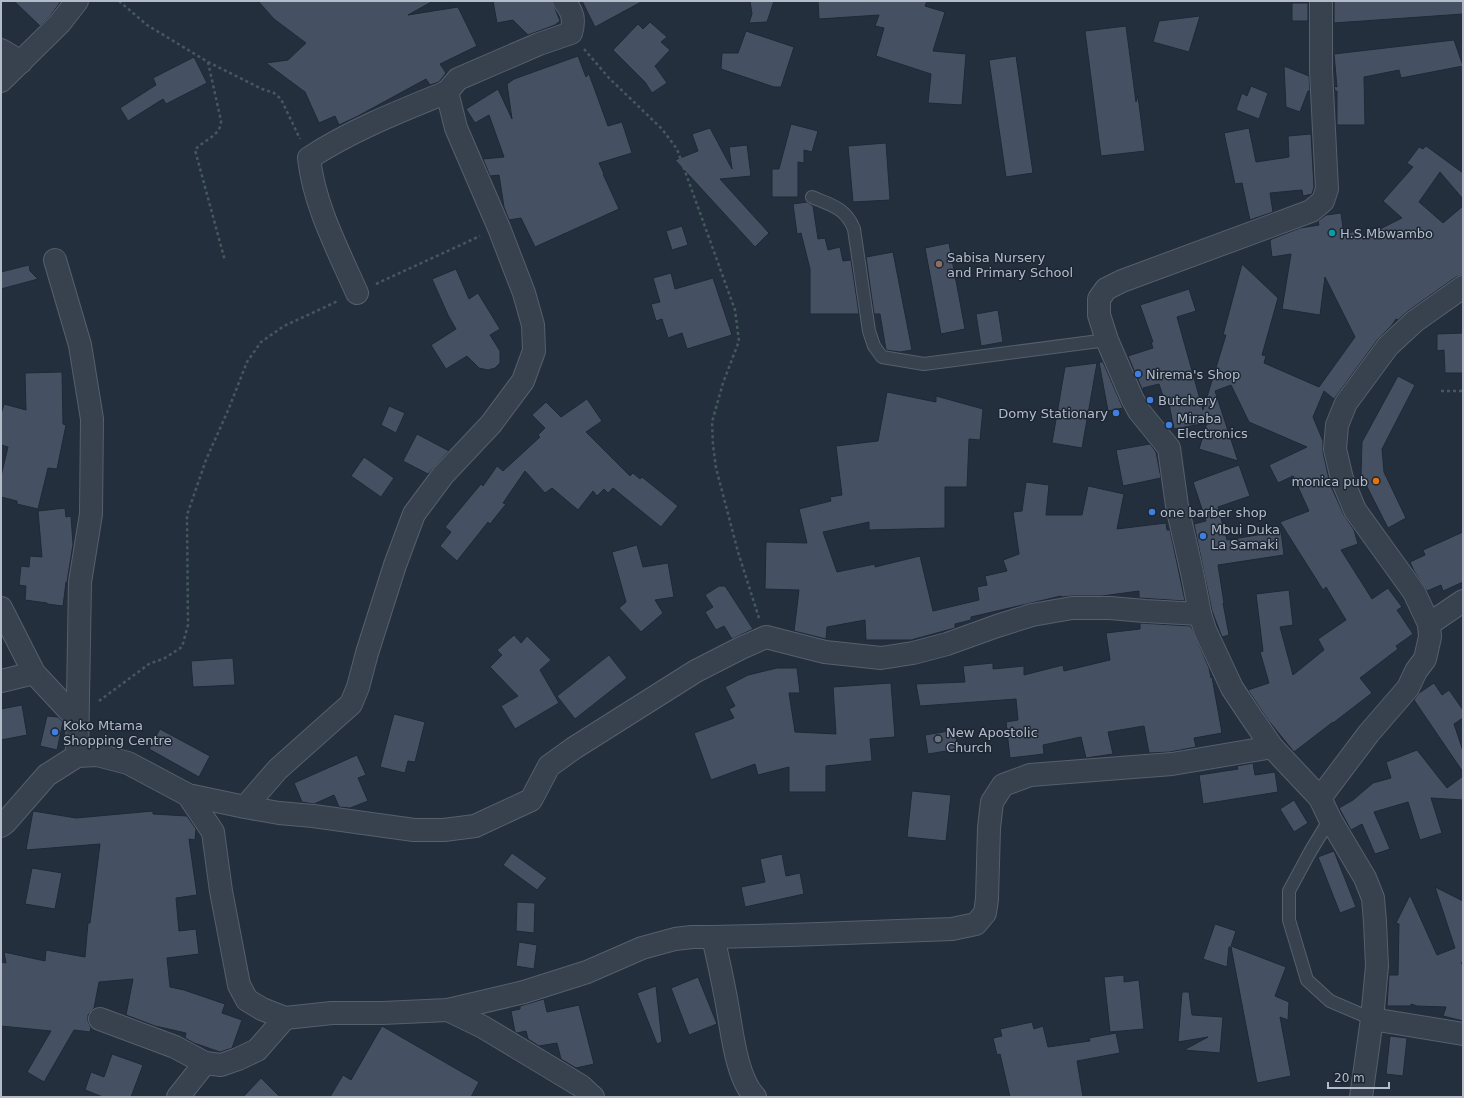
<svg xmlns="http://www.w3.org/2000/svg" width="1464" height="1098" viewBox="0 0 1464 1098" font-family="'DejaVu Sans',sans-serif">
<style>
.building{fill:#455162;stroke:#1f2835}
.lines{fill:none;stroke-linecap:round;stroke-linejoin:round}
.service-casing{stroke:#565f6c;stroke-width:14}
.minor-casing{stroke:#565f6c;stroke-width:24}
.path{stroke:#44595c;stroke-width:2.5;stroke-dasharray:3 3;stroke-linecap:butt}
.service{stroke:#38414e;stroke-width:12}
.minor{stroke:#38414e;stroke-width:22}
.culture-dot{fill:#0f9aa8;stroke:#1d2633;stroke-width:1.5}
.education-dot{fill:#8d6e63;stroke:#1d2633;stroke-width:1.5}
.shop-dot{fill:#3f7fe0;stroke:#1d2633;stroke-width:1.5}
.food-dot{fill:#e8710a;stroke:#1d2633;stroke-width:1.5}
.worship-dot{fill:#6b7280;stroke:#1d2633;stroke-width:1.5}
.labels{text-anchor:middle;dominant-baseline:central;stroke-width:3;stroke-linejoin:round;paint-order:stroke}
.poi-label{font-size:13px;fill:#b4bcc9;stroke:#1d2633;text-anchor:start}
</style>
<rect width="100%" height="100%" fill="#242f3e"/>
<!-- building -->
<g class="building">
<polygon points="14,1 61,1 51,15 40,26"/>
<polygon points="258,1 433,1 408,15 458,7 477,46 440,64 446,73 439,82 430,85 426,79 358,116 339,125 335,116 319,123 305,92 266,63 288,60 306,43 274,19"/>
<polygon points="493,1 552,1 560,21 555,25 528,35 513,20 497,23"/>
<polygon points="582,1 643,1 595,27"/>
<polygon points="750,1 774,1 767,22 749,23 752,14"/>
<polygon points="818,1 927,1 925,6 945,12 933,51 966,54 962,105 928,103 931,74 876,56 884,28 875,26 879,15 819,19"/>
<polygon points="1334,1 1463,1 1463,14 1334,23"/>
<rect x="1292" y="3" width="16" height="18"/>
<polygon points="1200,16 1189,52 1153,42 1159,21"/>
<polygon points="650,22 667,37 661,42 670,50 655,66 667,83 652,93 645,82 613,50 638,24 643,29"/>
<polygon points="1126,26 1136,102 1138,96 1145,151 1101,156 1085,31"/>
<polygon points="746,31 794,47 781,87 774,87 721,69 722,53 738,53"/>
<polygon points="1454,40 1463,66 1401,78 1399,70 1364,77 1365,125 1337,125 1337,91 1335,91 1334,86 1337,87 1334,54"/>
<polygon points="578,56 586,77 589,74 608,126 622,122 632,153 599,163 604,174 603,174 619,209 535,247 521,218 509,220 504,207 499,175 490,176 483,159 504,157 489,115 475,123 466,109 498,89 512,119 507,84 514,79"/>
<polygon points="1016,56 1033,173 1006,177 989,60"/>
<polygon points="194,57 207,83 166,104 163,99 128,121 120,108 156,85 153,78"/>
<polygon points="1284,66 1309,76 1310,91 1308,91 1300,112 1286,107"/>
<polygon points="1251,86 1268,93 1259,119 1236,110 1242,93 1247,96"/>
<polygon points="791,124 818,131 812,152 804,150 804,163 798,162 798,197 772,197 772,169 779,169"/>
<polygon points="710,128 732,169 729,147 747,145 751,176 720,179 769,233 755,247 675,160 698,151 692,134"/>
<polygon points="1249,128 1256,162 1289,157 1288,136 1311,134 1314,187 1312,194 1303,196 1302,190 1270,193 1273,212 1250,220 1242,183 1235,184 1224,133"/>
<polygon points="886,143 890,200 853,202 848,146"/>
<polygon points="1426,146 1463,173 1463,199 1440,172 1419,202 1443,223 1463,206 1463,275 1456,277 1408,311 1398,320 1396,319 1392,325 1378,339 1334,399 1324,391 1313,417 1323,441 1323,452 1330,484 1344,515 1354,530 1358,544 1341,550 1372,599 1388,588 1402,607 1397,610 1413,634 1396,646 1398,649 1360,678 1372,693 1333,723 1333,722 1294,752 1268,720 1248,690 1269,683 1260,652 1263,651 1256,594 1289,590 1293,625 1280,627 1293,675 1324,650 1318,639 1346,620 1326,587 1323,590 1280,522 1309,511 1293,476 1278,483 1269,465 1307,447 1249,422 1231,385 1215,391 1238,461 1199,449 1207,423 1174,429 1169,404 1166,405 1159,384 1143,388 1145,396 1128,356 1153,348 1151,342 1153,342 1140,305 1189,289 1196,311 1177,317 1203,410 1226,335 1223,335 1242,264 1278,298 1262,355 1266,356 1264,363 1319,387 1355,337 1325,277 1320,315 1282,309 1291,254 1272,257 1270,241 1272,239 1300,228 1319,225 1318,221 1326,215 1341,213 1344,236 1358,229 1362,238 1402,218 1383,201 1413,167 1407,163 1419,147 1423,149"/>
<polygon points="807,202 813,206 818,239 825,238 828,250 840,247 843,261 851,260 859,314 810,314 810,269 801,233 797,234 793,204"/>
<polygon points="682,226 688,245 672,250 666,231"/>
<polygon points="949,243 965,329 941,334 925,248"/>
<polygon points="893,252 912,350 900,352 886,350 880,314 874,314 866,257"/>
<polygon points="29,265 30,271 38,279 1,289 1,272"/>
<polygon points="456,269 469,299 478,293 500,329 490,335 500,351 500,363 495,368 488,370 479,368 467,356 446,369 431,345 456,329 448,315 432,279"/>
<polygon points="671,273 675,289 713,278 732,335 687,349 682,333 668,338 662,319 656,321 651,304 660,302 653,278"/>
<polygon points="998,310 1003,342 981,346 976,314"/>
<polygon points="1463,333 1463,373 1445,373 1444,350 1437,351 1437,334"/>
<polygon points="1099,362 1103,362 1123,408 1108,411"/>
<polygon points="1097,363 1082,448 1052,443 1065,367"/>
<polygon points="62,372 63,424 66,425 57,469 48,468 38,509 17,504 17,501 1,497 1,476 8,447 1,445 1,414 4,404 26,410 25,373"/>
<polygon points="1398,376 1415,385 1382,449 1384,472 1406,518 1388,528 1361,475 1362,442"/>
<polygon points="887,392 936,402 936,396 983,409 980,440 969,439 967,487 945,487 945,528 869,530 869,522 823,532 837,572 875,564 875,567 920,556 933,611 979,600 977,587 987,585 985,576 1007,571 1003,560 1019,554 1013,512 1022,511 1026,482 1049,485 1046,515 1082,515 1088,486 1124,494 1117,529 1166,523 1167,530 1170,530 1185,601 1139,598 1139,591 1102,596 1072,596 1062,597 1061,596 971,617 971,620 955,624 955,628 911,640 866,640 865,620 827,627 826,639 794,631 799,590 765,589 766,542 807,543 799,509 831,501 830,497 842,495 836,446 878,441"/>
<polygon points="587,399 602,421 586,432 630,476 633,473 640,479 642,477 678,506 661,527 613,488 608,493 604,489 597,496 593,491 578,510 552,488 545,493 525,471 503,503 506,504 490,524 488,522 457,561 440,546 451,532 445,527 481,484 483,486 497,466 503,471 540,437 538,435 545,428 532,415 546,402 561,417"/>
<polygon points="389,406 405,413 396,433 381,425"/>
<polygon points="417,434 449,451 428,474 403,461"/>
<polygon points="1150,444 1156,452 1161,478 1123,486 1116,450"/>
<polygon points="364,457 394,478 381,497 351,476"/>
<polygon points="1239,465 1250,496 1218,507 1227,540 1281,531 1284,555 1218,565 1224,603 1223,603 1229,635 1222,637 1212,611 1194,524 1206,521 1193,482"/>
<polygon points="65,508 66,517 71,516 73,544 67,582 66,582 63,606 47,604 47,603 25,600 26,586 19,585 21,566 29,567 30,556 42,557 38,511"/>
<polygon points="1463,532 1463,582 1443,591 1441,585 1427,591 1414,571 1410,562 1425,555 1423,550"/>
<polygon points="637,545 643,567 668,563 674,597 655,600 663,613 641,632 619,608 626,602 612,552"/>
<polygon points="719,586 725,586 753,629 732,639 724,626 716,630 705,612 713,607 705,595"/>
<polygon points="1140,623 1191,626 1209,668 1211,678 1212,677 1222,733 1194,738 1196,747 1170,752 1149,753 1144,726 1108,732 1113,754 1086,758 1081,737 1043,745 1044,754 1010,758 1006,722 1018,720 1016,699 920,706 916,684 965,682 963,666 993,663 993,669 1024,666 1024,675 1063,665 1064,671 1110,660 1106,633 1140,629"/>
<polygon points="514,635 521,643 527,636 551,660 540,670 559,703 515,729 501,706 518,696 490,667 502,655 497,650"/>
<polygon points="609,655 627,678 575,719 557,696"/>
<polygon points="233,658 235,685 193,687 191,661"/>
<polygon points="777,668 797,668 800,693 789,693 795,732 836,734 833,687 891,683 895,737 870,739 872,761 826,766 826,792 789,792 789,767 758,775 755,764 711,780 694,733 734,718 729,709 735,706 725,687 748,675"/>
<polygon points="1434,683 1442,695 1449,690 1463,710 1463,718 1454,724 1463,751 1463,772 1414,700 1419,693"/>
<polygon points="22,705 27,735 1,740 1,709"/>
<polygon points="394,714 425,722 415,762 408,761 405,773 380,767"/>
<polygon points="47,716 58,717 63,722 57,750 40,746"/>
<polygon points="160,729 210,756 199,777 149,749"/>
<polygon points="955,730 958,749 928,754 925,735"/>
<polygon points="1417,750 1447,788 1463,776 1463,800 1431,798 1442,833 1420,840 1408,802 1374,812 1390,849 1375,854 1362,824 1351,830 1339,808 1353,800 1373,783 1391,778 1386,762"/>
<polygon points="357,755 366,775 358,778 368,801 350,808 339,807 334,795 314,804 302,802 294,783"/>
<polygon points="1253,763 1255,775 1275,772 1278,792 1203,804 1199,775 1238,769 1237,766"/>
<polygon points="912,791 951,795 946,841 907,837"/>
<polygon points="1294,800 1308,823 1294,832 1280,809"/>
<polygon points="33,811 76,818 153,811 153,814 187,816 196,829 195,840 189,839 197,895 176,898 179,931 196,929 199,954 167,958 170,987 184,990 225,1004 222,1013 242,1020 232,1048 220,1052 194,1043 185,1038 186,1033 155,1026 126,1015 133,979 99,982 94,1008 88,1015 88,1021 91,1028 90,1032 74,1030 44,1082 27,1072 51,1031 1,1026 1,962 6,963 4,952 45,961 46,950 85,957 88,923 90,923 100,844 26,850"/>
<polygon points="1334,851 1356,907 1340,913 1318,857"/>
<polygon points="512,853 547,878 537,890 503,865"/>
<polygon points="782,854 786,876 800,873 804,894 745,907 741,887 765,882 760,859"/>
<polygon points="32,868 62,873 55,909 25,904"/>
<polygon points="1435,887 1463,901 1463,963 1461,963 1463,964 1463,1021 1443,1016 1446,1007 1417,1006 1411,1004 1411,1006 1387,1006 1389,975 1398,975 1399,924 1396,923 1410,895 1437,955 1455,948"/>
<polygon points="517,902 535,903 534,933 516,931"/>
<polygon points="1215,924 1236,931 1231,946 1286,967 1275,996 1289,1002 1288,1020 1280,1017 1291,1076 1257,1083 1231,947 1229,947 1227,967 1203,959"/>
<polygon points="519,942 537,945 534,969 516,966"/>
<polygon points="1124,975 1124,982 1139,980 1144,1029 1110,1032 1104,977"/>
<polygon points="698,977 717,1024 689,1035 671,988"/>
<polygon points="656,986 662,1042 657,1044 637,993"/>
<polygon points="1182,992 1189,992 1192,1015 1223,1017 1220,1053 1184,1050 1208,1037 1178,1042"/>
<polygon points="544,999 547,1012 579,1005 594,1064 576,1068 561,1059 557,1043 539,1046 528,1039 526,1031 517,1033 515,1032 511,1011 520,1009 520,1006"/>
<polygon points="1032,1022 1034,1029 1043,1026 1048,1047 1090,1041 1089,1038 1116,1033 1120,1053 1077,1061 1083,1097 1010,1097 1000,1054 997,1055 993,1038 1002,1036 1000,1029"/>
<polygon points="382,1026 479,1082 471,1097 330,1097 343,1075 351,1080"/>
<polygon points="1390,1036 1407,1038 1403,1076 1386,1074"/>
<polygon points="112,1054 143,1065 131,1097 103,1097 85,1090 91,1072 104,1077"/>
<polygon points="261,1078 280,1097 243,1097"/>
</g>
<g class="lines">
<defs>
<g id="service">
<path d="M812 197C831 205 846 208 854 229L869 331 874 346 882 357 924 364 1107 340"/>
<polyline points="1330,819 1310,852 1289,891 1289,920 1307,980 1330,1001 1372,1019"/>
</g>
<g id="minor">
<polyline points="1321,1 1321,71 1327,189 1323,201 1311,211 1122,281 1106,289 1099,299 1099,315 1107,340 1132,398 1139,411 1169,448 1177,506 1193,577 1200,614 1205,630 1232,688 1250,715 1272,747 1320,798 1330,819 1365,878 1373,898 1375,922 1377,966 1372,1019 1361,1097"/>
<polyline points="1,50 21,62"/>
<polyline points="1,81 60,23 77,1"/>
<polyline points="55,260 80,345 92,419 91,514 80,582 77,756"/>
<path d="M357 293C338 250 314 205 309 158 352 130 400 111 447 92"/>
<polyline points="1,608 34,673 76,718"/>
<polyline points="1429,624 1463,601"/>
<polyline points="1,681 34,673"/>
<polyline points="188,795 213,832 221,891 239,985 247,1000 262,1009 285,1018 332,1013 383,1013 448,1010 524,992 587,972 642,948 675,939 692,937 713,937 791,935 952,929 976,924 985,913 987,899 989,828 992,802 1003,785 1030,775 1172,764 1272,747"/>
<polyline points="1320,798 1369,733 1408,688 1416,671 1425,659 1430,637 1429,624 1414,592 1355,510 1342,479 1335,449 1337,425 1346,403 1388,346 1415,321 1463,287"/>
<path d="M245 807 278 769 351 704 358 687 367 653 395 565 414 514 443 475 491 424 523 381 534 351 533 325 524 293 499 228 456 128 447 92 458 79 539 44 571 33C575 20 573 12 564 1"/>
<polyline points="1,826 5,823 47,775 77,756 97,755 128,763 188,795 245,807 279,813 313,816 414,830 444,830 475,826 531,800 549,766 574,748 696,671 741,648 766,637 825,652 881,658 913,653 947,644 997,626 1032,615 1072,608 1110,608 1145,611 1200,614"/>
<path d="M713 937C718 959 723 981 727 1004 732 1031 736 1077 755 1097"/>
<polyline points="448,1010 483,1027 581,1086 593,1097"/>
<polyline points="100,1019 175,1047 205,1063 221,1065 238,1059 257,1050 285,1018"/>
<polyline points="1372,1019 1463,1034"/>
<polyline points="178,1097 205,1063"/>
</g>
</defs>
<!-- service casing -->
<use href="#service" class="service-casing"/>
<!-- minor casing -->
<use href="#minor" class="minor-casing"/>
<!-- path -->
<g class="path">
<polyline points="119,1 147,25 208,62 262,89 274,93 281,99 300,139"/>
<polyline points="584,49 609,78 662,129 677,149 735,310 739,341 723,383 712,422 713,445 716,468 738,552 759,618"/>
<path d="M208 62 221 121C221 136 203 140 195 150L225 261"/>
<polyline points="376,284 480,236"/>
<polyline points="1441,391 1463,391"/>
<polyline points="99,701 149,664 165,658 182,647 188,625 187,515 206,460 229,408 247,362 261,342 284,326 338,301"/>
</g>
<!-- service -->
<use href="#service" class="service"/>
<!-- minor -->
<use href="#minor" class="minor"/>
</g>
<!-- markers -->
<circle class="culture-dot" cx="1332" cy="233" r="4"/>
<circle class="education-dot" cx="939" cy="264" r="4"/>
<g class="shop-dot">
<circle cx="1138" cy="374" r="4"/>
<circle cx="1150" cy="400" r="4"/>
<circle cx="1116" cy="413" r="4"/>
<circle cx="1169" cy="425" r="4"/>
<circle cx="1152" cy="512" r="4"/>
<circle cx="1203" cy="536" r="4"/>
<circle cx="55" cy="732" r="4"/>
</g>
<circle class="food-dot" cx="1376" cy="481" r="4"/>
<circle class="worship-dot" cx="938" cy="739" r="4"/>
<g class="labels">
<!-- poi labels -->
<g class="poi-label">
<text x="1340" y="233">H.S.Mbwambo</text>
<text x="947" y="257">Sabisa Nursery<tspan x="947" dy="15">and Primary School</tspan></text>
<text x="1146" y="374">Nirema's Shop</text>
<text x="1158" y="400">Butchery</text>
<text x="1108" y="413" text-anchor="end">Domy Stationary</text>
<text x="1177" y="418">Miraba<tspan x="1177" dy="15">Electronics</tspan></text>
<text x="1368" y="481" text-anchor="end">monica pub</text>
<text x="1160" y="512">one barber shop</text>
<text x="1211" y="529">Mbui Duka<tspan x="1211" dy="15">La Samaki</tspan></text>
<text x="63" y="725">Koko Mtama<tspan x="63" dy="15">Shopping Centre</tspan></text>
<text x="946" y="732">New Apostolic<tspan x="946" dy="15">Church</tspan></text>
</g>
</g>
<!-- border -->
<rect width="1464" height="1098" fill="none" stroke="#b4bcc9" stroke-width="4"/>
<!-- scale -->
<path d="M1328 1082v6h61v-6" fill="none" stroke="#b4bcc9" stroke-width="2"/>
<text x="1334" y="1082" font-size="12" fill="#b4bcc9" stroke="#1d2633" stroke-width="3" paint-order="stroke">20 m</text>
</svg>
